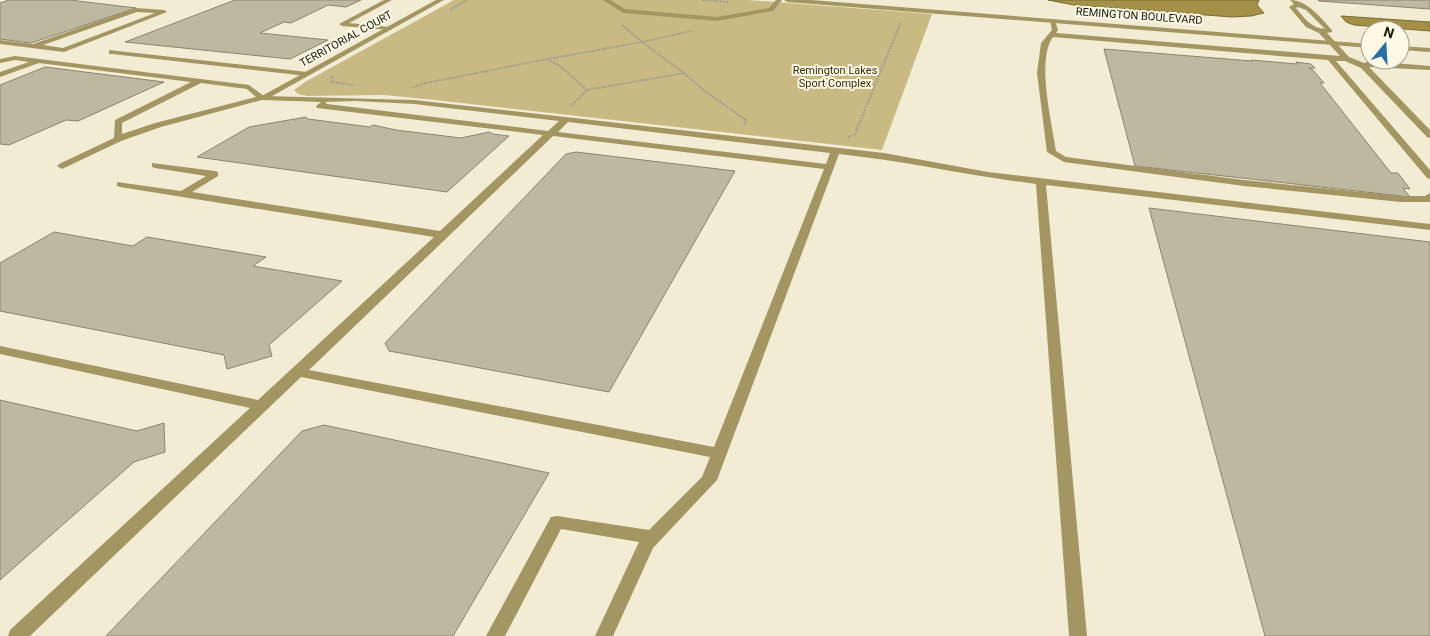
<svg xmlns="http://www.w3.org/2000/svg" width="1430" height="636" viewBox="0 0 1430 636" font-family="Roboto,sans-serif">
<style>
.green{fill:#c9ba84}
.water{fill:#a49046;stroke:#7a6b35}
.building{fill:#beb8a1;stroke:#8a846e}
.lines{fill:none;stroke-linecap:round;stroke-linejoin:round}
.path{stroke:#a5a08d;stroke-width:2;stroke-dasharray:2 1;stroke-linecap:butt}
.service{fill:#a49663;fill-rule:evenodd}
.minor{fill:#a49663;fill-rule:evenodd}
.tertiary{fill:#a49663;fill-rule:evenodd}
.labels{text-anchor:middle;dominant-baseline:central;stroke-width:4;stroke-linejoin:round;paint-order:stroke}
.far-street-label{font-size:11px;fill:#17150c;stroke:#fef9e6}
.far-park-label{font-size:11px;fill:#362d0b;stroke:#fef9e6}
</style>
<rect width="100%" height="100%" fill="#f2ecd4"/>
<!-- green -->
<polygon class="green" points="454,0 748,0 932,14 882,150 435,100 384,95 307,96 298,94 294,90 305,82"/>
<!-- water -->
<g class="water">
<polygon points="1048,0 1259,0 1257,5 1264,13 1251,16 1232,17 1074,5"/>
<polygon points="1341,16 1430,22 1430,31 1354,25 1346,22"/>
</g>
<!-- building -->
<g class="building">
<polygon points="9,0 70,0 136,8 31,43 0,39 0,3"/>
<polygon points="235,0 361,0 346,7 328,5 291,23 284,22 260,33 328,40 290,59 125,42"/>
<polygon points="1318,0 1430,0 1430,9 1319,1"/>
<polygon points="1104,49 1252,61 1251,60 1297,64 1296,62 1311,64 1315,68 1309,68 1313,70 1324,83 1320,83 1391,173 1398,173 1410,189 1403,188 1410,197 1135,166"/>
<polygon points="45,67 164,82 78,121 66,120 9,145 0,144 0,85"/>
<polygon points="306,117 308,119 370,127 373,125 396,130 461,138 489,132 493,134 509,136 447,192 197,157 249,127"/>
<polygon points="576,152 735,171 609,392 389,351 385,343 566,154"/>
<polygon points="1149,208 1430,242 1430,636 1265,636"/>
<polygon points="54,232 133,246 147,237 266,257 253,266 342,281 269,345 272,356 227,369 224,355 0,311 0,263"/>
<polygon points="0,400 137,431 164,423 165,452 134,462 0,580"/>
<polygon points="324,425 549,473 453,636 106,636 302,431"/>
</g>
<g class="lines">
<!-- path -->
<g class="path">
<polyline points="702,0 728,2"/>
<polyline points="450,10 467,0"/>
<polyline points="622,25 642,42 691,31"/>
<polyline points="548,59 642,42 684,73"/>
<polyline points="334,76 331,78 332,82 353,85"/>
<polyline points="413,88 421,84 547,59 560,66 587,90 571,106"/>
<polyline points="587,90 684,73 706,92 746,120 744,126"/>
<polyline points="848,137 855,134 901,22"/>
</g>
<!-- service -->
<g class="service">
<polygon points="384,0 392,0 349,23 389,27 392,29 391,30 342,26 339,24"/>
<polygon points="603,0 610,0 625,9 717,17 769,8 776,0 782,0 773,11 717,21 623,13"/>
<path d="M1290 0C1307 0 1321 18 1332 30V32L1327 33 1349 57 1364 63 1370 61 1430 66V70L1369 67 1430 130V138L1427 137 1361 68 1345 61H1336L1430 170V179L1427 178 1328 60 1053 37C1036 59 1052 124 1056 151L1066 157 1244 180 1401 196H1425L1430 193V202H1401L1244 186 1064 162 1047 152 1037 73 1041 43 1052 30 1050 20 1055 21 1058 30 1056 33 1340 56 1319 33 1306 27 1289 7 1294 4ZM1298 7 1306 10 1325 29C1311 28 1304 18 1296 8Z"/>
<path d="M136 8 164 10 167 12 64 52 0 44V40L33 44ZM137 12 155 13 63 48 43 45Z"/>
<polygon points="109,50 307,72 311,74 307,76 112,54 109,54"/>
<path d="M15 56 249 85 264 96 414 100 884 153 988 172 1430 224V230L1046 185 1087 636H1069L1036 184C970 176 905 161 839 154L717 480 653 548 613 636H595L639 542 561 529 505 636H486L551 517 557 516 649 530 702 477 710 457 301 377 30 636H8L10 630 250 408 0 354V346L258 400 434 237 120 187 117 186V182L181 191 206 176 155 168 152 167V163L215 171 218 172V176L192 192 440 231 543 135 317 108 316 106 321 102 262 100 161 127 121 141 62 169 57 166 59 164 114 138 115 120 191 82 39 63 0 77V72L29 62 15 60 0 63V59ZM201 83 247 89 256 97 155 123 122 134V123ZM356 101 414 104 559 121 548 131 327 104 325 102ZM568 122 830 153 826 164 558 132ZM553 136 824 169 714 447 309 370Z"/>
</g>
<!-- minor -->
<polygon class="minor" points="436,0 444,0 265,100 258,98"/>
<!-- tertiary -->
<g class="tertiary">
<polygon points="784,0 811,0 1370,44 1370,48 787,2"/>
<polygon points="1400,46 1430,48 1430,52 1400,50"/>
</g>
</g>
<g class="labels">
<!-- far-street labels -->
<g class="far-street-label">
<text transform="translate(1139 16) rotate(4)">REMINGTON BOULEVARD</text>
<text transform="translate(346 39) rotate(-29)">TERRITORIAL COURT</text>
</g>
<!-- far-park labels -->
<g class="far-park-label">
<text x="835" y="70">Remington Lakes<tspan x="835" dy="13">Sport Complex</tspan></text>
</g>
</g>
<!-- north arrow -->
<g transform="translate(1385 45) rotate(18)"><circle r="24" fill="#fef9e6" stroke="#a29e8f"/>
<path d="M0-4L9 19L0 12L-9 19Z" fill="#296fa4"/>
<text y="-8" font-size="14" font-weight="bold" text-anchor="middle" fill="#17150c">N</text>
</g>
</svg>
